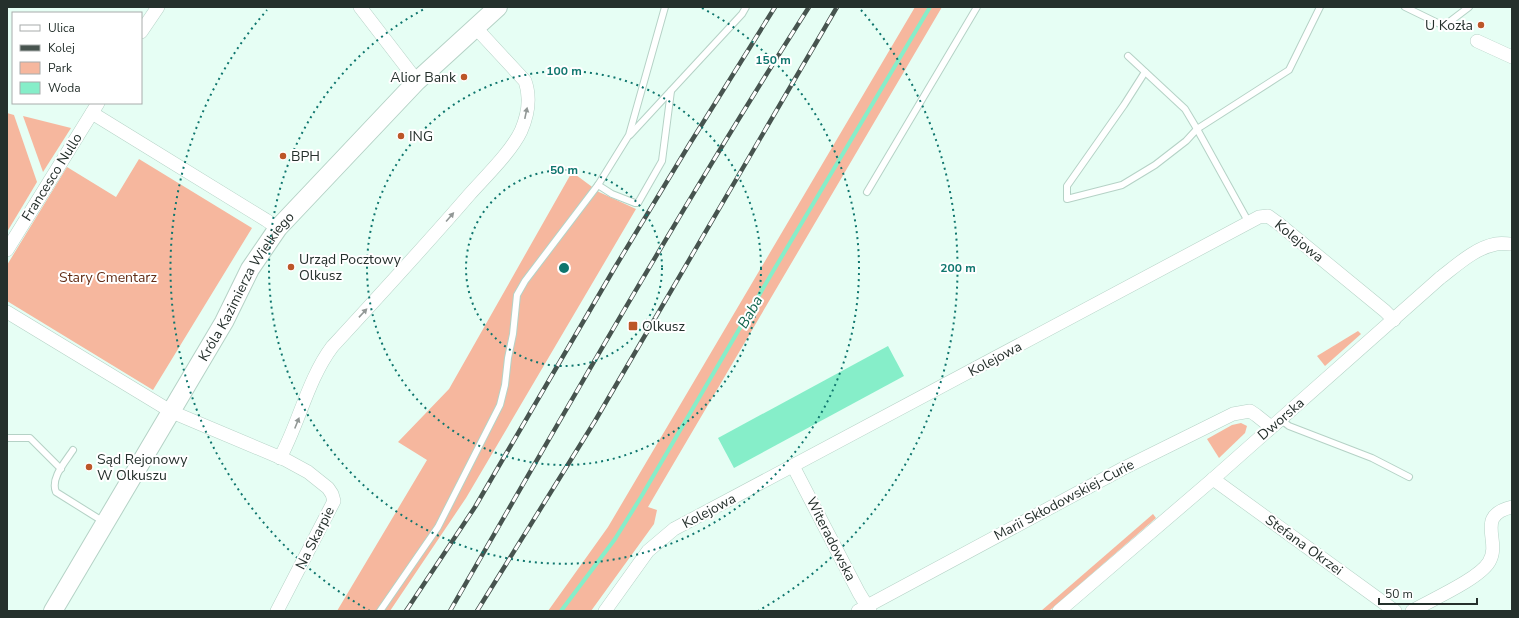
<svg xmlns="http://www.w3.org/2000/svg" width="1519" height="618" viewBox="0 0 1519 618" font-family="'Nunito Sans',sans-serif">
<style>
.green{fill:#f6b79e}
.water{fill:#86eec9}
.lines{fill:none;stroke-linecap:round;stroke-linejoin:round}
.stream{stroke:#86eec9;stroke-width:4}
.lane-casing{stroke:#b5d2c6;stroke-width:8}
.street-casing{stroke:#b5d2c6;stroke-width:14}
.secondary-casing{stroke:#b5d2c6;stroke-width:20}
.lane{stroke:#fff;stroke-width:6}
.street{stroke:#fff;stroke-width:13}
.secondary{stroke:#fff;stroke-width:18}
.rail-casing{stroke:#47544f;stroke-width:4.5}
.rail{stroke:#fff;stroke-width:3;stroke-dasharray:9;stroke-linecap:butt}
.oneway{fill:#929896}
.ring{fill:none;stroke:#0f766e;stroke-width:2;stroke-dasharray:2 4}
.poi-dot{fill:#bc5628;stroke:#fff;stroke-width:1.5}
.labels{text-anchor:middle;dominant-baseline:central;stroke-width:4;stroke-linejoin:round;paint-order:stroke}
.poi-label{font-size:14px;fill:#25302c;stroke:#fff;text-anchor:start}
.street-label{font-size:14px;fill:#25302c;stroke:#fff}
.park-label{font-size:14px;fill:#632e17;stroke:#fff}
.water-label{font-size:15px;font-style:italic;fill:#14664f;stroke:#fff}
.centre{fill:#0f766e;stroke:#fff;stroke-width:2}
.ring-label{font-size:12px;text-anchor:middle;font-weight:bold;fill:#0f766e;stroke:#fff;stroke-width:4;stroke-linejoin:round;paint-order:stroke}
</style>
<rect width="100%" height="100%" fill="#e6fef4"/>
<!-- green -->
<g class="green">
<polygon points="915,7 942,7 648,507 657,510 654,524 591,611 548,611 608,527"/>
<polygon points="7,113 14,115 37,182 7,232"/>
<polygon points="23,116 71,128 43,172"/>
<polygon points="139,159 252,228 153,390 7,301 7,265 67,167 116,197"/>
<polygon points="572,172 599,192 636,209 466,498 390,611 337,611 427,460 398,442 449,389"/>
<polygon points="1358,331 1361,334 1325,366 1317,356"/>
<polygon points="1241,423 1247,426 1245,433 1219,458 1207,439 1232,425"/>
<polygon points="1153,514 1156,518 1049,611 1041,611"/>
</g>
<!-- water -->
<polygon class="water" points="888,346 904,376 734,468 718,438"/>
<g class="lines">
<!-- stream -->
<polyline class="stream" points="561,611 615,539 641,497 772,273 930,7"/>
<defs>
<g id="lane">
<polyline points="1405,7 1444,26 1469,7"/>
<polyline points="1128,56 1185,109 1197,129 1249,223"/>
<polyline points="1145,72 1124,105 1067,186 1067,199 1122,185 1155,165 1186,141 1197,129 1289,70 1320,7"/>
<polyline points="630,135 742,14 746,7"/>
<polyline points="598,185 612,194 635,203 638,203 662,161 671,91"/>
<polyline points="867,192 977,7"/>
<polyline points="1280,419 1289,426 1372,458 1409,477"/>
<polyline points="7,438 30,438 61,469"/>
<path d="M73 450C66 461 50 478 56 492L104 522"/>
<polyline points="380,611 438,527 500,405 505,385 508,358 513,334 517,295 525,281 598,185 629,135 665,7"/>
</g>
<g id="street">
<polyline points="360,7 417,81"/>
<polyline points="141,32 158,7"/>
<polyline points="1477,41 1512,57"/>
<polyline points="92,113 266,220 278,228"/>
<polyline points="7,250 98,103"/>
<polyline points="7,312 172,412 286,460 308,472 328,488 332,494 334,501 277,611"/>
<path d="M280 458C299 423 308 379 332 347 378 297 425 246 469 195 485 177 511 152 521 131 528 115 531 98 525 81L476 28"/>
<polyline points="793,466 859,593 870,611"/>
<polyline points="1213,479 1395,611"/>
<polyline points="605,611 648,551 674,529 1259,217 1268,216 1279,224 1385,311 1394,320"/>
<polyline points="858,611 1122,469 1233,414 1250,411 1256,415 1271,427"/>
<path d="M1059 611 1213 479 1440 278C1457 265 1475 248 1496 244 1501 243 1507 244 1512 244"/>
<path d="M1412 611C1431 600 1479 579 1489 562 1502 541 1474 516 1512 507"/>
</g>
<g id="secondary">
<path id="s1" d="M53 611 224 322 250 269 278 228 417 81 498 7"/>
</g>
</defs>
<!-- lane casing -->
<use href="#lane" class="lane-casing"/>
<!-- street casing -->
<use href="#street" class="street-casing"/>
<!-- secondary casing -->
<use href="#secondary" class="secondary-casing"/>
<!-- lane -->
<use href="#lane" class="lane"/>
<!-- street -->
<use href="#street" class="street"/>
<!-- secondary -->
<use href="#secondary" class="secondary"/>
<defs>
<g id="rail">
<polyline points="406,611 475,507 614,269 689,145 775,7"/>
<path d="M450 611C567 408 683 204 809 7"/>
<polyline points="477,611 595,421 837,7"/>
</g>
</defs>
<!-- rail casing -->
<use href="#rail" class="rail-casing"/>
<!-- rail -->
<use href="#rail" class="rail"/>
</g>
<!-- one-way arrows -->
<defs><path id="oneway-solid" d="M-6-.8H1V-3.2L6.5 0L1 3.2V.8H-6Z"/></defs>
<g class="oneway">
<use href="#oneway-solid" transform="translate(526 113) rotate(-78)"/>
<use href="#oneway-solid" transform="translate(450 217) rotate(-49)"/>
<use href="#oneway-solid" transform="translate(363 313) rotate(-47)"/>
<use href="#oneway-solid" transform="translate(297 423) rotate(-68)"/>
</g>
<!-- distance rings -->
<g class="ring">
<circle cx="564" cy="268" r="98"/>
<circle cx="564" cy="268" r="197"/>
<path d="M702 8A295 295 0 1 1 426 8"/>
<path d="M370 611A394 394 0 0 1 267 10M861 10A394 394 0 0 1 758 611"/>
</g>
<!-- markers -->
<g class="poi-dot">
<circle cx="1481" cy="25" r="4"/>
<circle cx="464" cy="77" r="4"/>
<circle cx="401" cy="136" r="4"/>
<circle cx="283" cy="156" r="4"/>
<circle cx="291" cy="267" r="4"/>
<rect x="628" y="321" width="10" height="10" rx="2"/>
<circle cx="89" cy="467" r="4"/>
</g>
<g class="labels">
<!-- poi labels -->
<g class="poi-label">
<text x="1473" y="25" text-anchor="end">U Kozła</text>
<text x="456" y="77" text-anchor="end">Alior Bank</text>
<text x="409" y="136">ING</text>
<text x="291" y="156">BPH</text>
<text x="299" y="259">Urząd Pocztowy<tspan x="299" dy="16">Olkusz</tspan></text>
<text x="642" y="326">Olkusz</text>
<text x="97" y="459">Sąd Rejonowy<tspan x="97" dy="16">W Olkuszu</tspan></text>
</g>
<!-- street labels -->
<g class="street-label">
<text transform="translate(52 177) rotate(-58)">Francesco Nullo</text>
<text transform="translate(1299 241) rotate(39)">Kolejowa</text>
<text stroke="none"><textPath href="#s1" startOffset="378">Króla Kazimierza Wielkiego</textPath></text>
<text transform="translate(995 359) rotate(-28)">Kolejowa</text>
<text transform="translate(1281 419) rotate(-41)">Dworska</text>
<text transform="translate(1064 500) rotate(-28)">Marii Skłodowskiej-Curie</text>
<text transform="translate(709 511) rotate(-28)">Kolejowa</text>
<text transform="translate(315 538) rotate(-63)">Na Skarpie</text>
<text transform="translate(831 539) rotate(63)">Witeradowska</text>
<text transform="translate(1304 545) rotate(36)">Stefana Okrzei</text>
</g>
<!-- park labels -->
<g class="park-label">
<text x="108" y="277">Stary Cmentarz</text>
</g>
<!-- water labels -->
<g class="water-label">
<text transform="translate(750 312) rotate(-60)">Baba</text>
</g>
</g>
<circle cx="564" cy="268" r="6" class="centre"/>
<g class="ring-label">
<text x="773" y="64">150 m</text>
<text x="564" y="75">100 m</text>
<text x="564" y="174">50 m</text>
<text x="958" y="272">200 m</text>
</g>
<!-- border -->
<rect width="1519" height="618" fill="none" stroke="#25302c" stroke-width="16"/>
<!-- legend -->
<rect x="12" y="12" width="130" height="92" fill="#ffffff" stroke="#a8acab"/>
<rect x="20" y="25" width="20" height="6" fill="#ffffff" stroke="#a8acab"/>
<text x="48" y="32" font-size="12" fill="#25302c">Ulica</text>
<rect x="20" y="45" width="20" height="6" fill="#47544f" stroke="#a8acab"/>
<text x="48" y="52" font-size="12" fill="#25302c">Kolej</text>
<rect x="20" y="62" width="20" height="12" fill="#f6b79e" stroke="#a8acab"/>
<text x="48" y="72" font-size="12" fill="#25302c">Park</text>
<rect x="20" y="82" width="20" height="12" fill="#86eec9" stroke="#a8acab"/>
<text x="48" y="92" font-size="12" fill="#25302c">Woda</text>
<!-- scale -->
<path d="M1379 598v6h98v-6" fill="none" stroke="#25302c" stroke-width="2"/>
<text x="1385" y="598" font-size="12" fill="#25302c" stroke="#ffffff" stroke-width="3" paint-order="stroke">50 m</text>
</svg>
